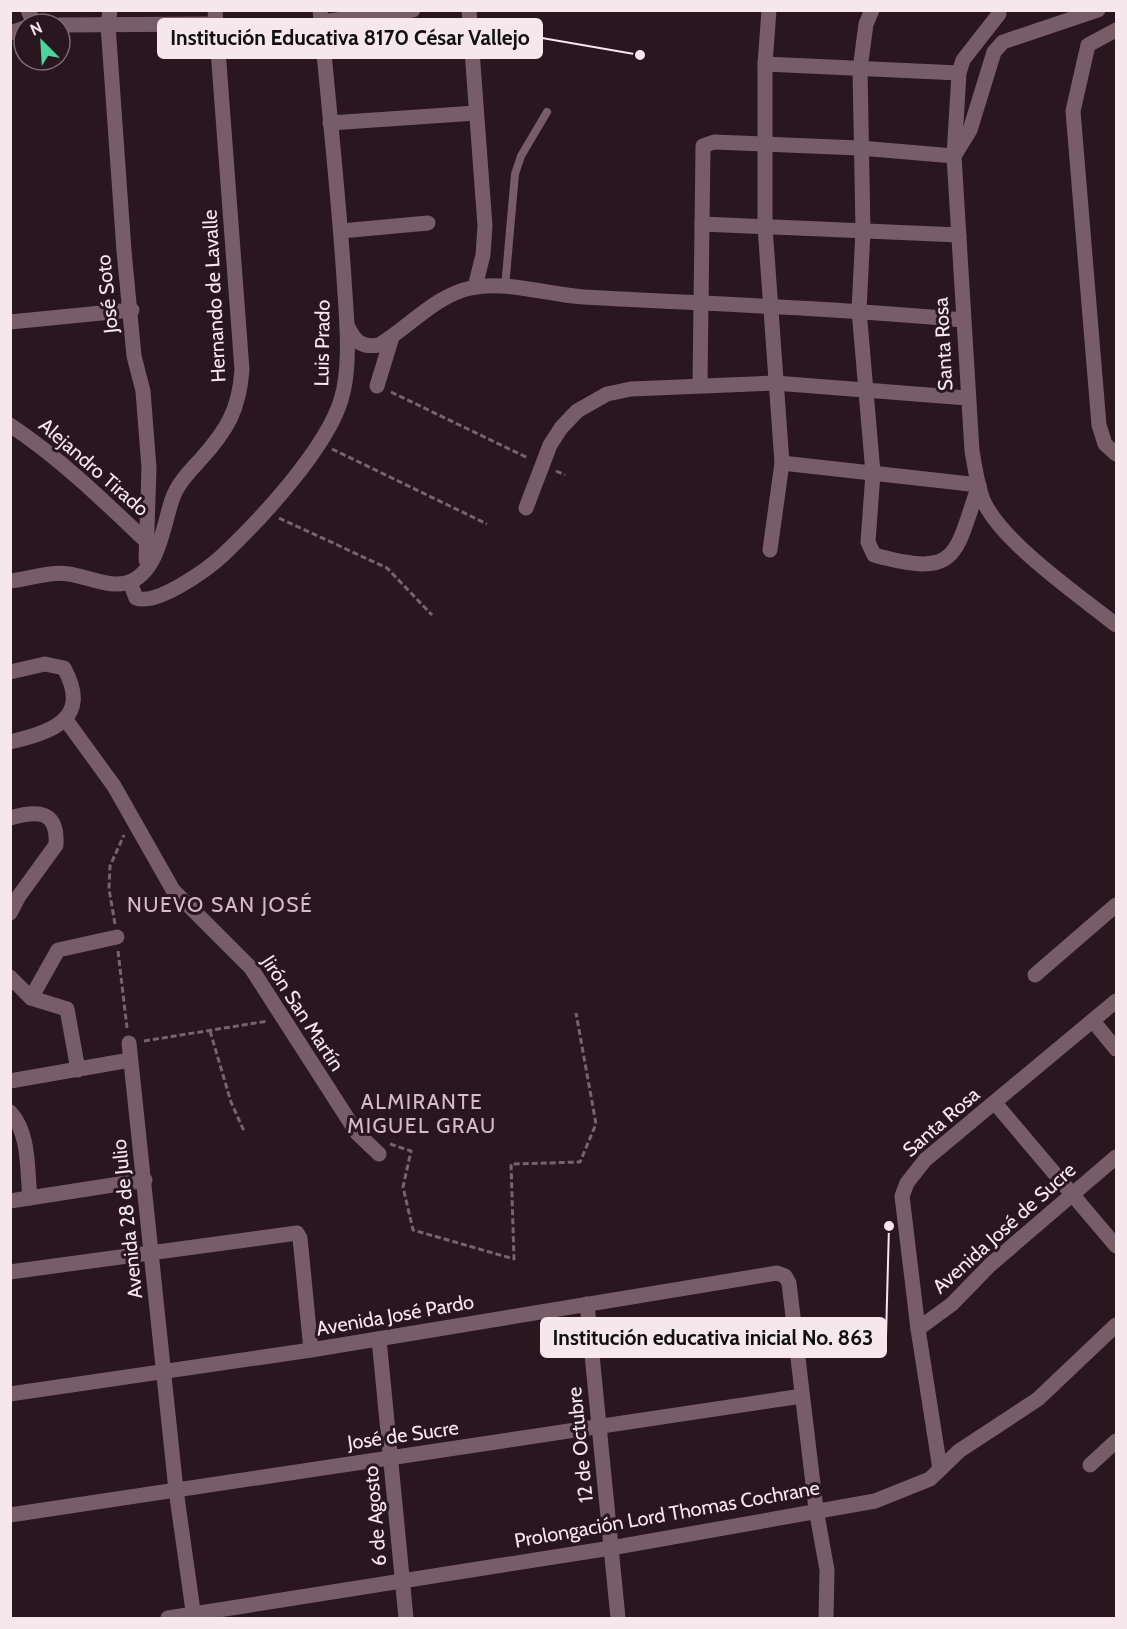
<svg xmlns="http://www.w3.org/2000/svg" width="1127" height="1629" viewBox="0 0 1127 1629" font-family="Cabin,sans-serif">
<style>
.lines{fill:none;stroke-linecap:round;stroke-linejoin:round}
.path{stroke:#75646b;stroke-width:3;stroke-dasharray:6 3;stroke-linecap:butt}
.service{stroke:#775d68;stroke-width:8}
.minor{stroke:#775d68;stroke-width:15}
.labels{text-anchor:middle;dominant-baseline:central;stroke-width:6;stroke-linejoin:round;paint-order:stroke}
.street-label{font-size:20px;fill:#f5e7ec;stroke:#29161f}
.neighbourhood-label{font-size:21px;letter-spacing:1.5px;fill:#d6bcc6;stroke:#29161f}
.leader{fill:none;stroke:#f5e7ec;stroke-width:2}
.callout-dot{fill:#f5e7ec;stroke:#29161f;stroke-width:2}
.callout{fill:#f5e7ec;stroke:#f5e7ec;stroke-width:2}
.callout-label{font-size:21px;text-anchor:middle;font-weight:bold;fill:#111}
</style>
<rect width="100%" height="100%" fill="#29161f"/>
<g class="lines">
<!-- path -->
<g class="path">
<polyline points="391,392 528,458"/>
<polyline points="332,449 487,524"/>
<polyline points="556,471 565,475"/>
<polyline points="279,518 387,568 432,615"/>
<polyline points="115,924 109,889 110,866 124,835"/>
<polyline points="118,951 127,1028"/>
<polyline points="210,1031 231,1102 244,1131"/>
<polyline points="144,1041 268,1021"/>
<polyline points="390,1144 411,1151 403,1187 413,1230 514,1259 511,1164 580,1162 596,1124 576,1013"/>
</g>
<!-- service -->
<polyline class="service" points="505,287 515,174 521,156 547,112"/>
<!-- minor -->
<g class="minor">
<polyline points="28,10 34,24"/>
<polyline points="110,10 108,25 124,251 134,356 143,391 149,468 146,560"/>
<polyline points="469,10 485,226 483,255 475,287"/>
<polyline points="769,10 765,64 765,227 782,463 770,550"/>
<path d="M999 14 963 60 959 73 954 156 972 451C975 467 977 484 983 500 1001 542 1080 596 1116 625"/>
<polyline points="321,22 413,10"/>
<polyline points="60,25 217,24"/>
<polyline points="1116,30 1088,45 1073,111 1099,425 1105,444 1116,454"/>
<polyline points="10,33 24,28"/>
<polyline points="765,64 959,73"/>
<polyline points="330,123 476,113"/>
<polyline points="702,224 959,235"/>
<polyline points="341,231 428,223"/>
<polyline points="10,322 132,310"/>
<path d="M347 325C355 341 360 348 379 345 409 327 436 295 471 288 504 280 550 295 584 297 710 304 837 308 962 320"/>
<polyline points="700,385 703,146 714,142 860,148 954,156 970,130 994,52 1003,42 1098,10"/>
<polyline points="377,386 392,337"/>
<path d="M10 425C61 459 104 501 148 543"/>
<path d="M782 463 979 485C954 557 959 578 874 555L868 542 873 473 859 310 863 231 860 69 866 24 872 10"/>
<polyline points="526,508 550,445 561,428 577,411 607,394 631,389 775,383 967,398"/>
<path d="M10 581C30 579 49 571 69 574 89 577 113 590 132 581 159 568 163 526 172 500 177 484 189 472 201 459 227 430 239 410 242 370L215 10"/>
<path d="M130 582 136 598C157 606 208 569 223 555 261 519 326 449 341 400 352 365 346 314 344 278 338 189 328 100 320 10"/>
<path d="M10 672 45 664 64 668C92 719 52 732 10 742"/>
<polyline points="66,720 114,786 173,890 251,968 357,1133 379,1154"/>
<path d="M10 818C38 810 58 810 56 845L19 896 10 913"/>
<polyline points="1035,975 1116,905"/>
<polyline points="10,977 31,998 67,1009 78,1070"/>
<polyline points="31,998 58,950 117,937"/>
<polyline points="1093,1021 1116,1049"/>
<polyline points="129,1043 176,1490 194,1618"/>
<polyline points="10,1081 130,1060"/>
<polyline points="995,1103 1116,1246"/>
<path d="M10 1112C30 1133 27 1171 30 1198"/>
<polyline points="10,1201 145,1180"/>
<polyline points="10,1272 297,1233 300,1238 311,1350"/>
<polyline points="587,1304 618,1618"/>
<polyline points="918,1329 952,1304 990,1265 1116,1157"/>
<polyline points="379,1339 406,1618"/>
<polyline points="10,1394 311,1350 777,1273 785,1276 789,1283 816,1509 827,1570 826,1618"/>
<polyline points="1090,1465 1116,1441"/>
<polyline points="940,1469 918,1329 902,1196 907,1183 925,1160 1116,1001"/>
<polyline points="10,1515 802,1396"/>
<polyline points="168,1618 611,1548 875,1501 930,1479 959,1451 1038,1399 1116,1325"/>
</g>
</g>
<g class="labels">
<!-- street labels -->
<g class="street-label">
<text transform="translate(107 294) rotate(-96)">José Soto</text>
<text transform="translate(214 296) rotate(-93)">Hernando de Lavalle</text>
<text transform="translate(322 343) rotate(-89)">Luis Prado</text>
<text transform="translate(943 344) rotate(-93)">Santa Rosa</text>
<text transform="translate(94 467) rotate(41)">Alejandro Tirado</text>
<text transform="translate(303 1013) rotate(57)">Jirón San Martín</text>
<text transform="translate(941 1122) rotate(-41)">Santa Rosa</text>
<text transform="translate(127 1219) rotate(-96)">Avenida 28 de Julio</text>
<text transform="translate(1004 1228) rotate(-42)">Avenida José de Sucre</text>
<text transform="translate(395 1315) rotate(-10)">Avenida José Pardo</text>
<text transform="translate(403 1435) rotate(-8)">José de Sucre</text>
<text transform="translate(580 1445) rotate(-96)">12 de Octubre</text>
<text transform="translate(667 1514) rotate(-10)">Prolongación Lord Thomas Cochrane</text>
<text transform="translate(375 1516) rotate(-95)">6 de Agosto</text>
</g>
<!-- neighbourhood labels -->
<g class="neighbourhood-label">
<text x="220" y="904">NUEVO SAN JOSÉ</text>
<text x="422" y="1101">ALMIRANTE<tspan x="422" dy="24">MIGUEL GRAU</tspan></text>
</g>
</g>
<!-- callouts -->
<path class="leader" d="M640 55L542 38M889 1226L886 1337"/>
<g class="callout-dot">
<circle cx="640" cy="55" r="6"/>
<circle cx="889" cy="1226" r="6"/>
</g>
<g class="callout">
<rect x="158" y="19" width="384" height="39" rx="6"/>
<rect x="541" y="1318" width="345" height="39" rx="6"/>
</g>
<g class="callout-label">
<text x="350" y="45">Institución Educativa 8170 César Vallejo</text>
<text x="713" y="1345">Institución educativa inicial No. 863</text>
</g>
<!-- border -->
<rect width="1127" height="1629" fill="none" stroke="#f5e7ec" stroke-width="24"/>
<!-- north arrow -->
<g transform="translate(42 42) rotate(336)"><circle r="28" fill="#29161f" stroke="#7b6a71" stroke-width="1.5"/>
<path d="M0-4.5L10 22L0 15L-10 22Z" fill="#4bd49b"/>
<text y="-9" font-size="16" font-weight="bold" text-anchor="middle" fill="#f5e7ec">N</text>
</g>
</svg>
